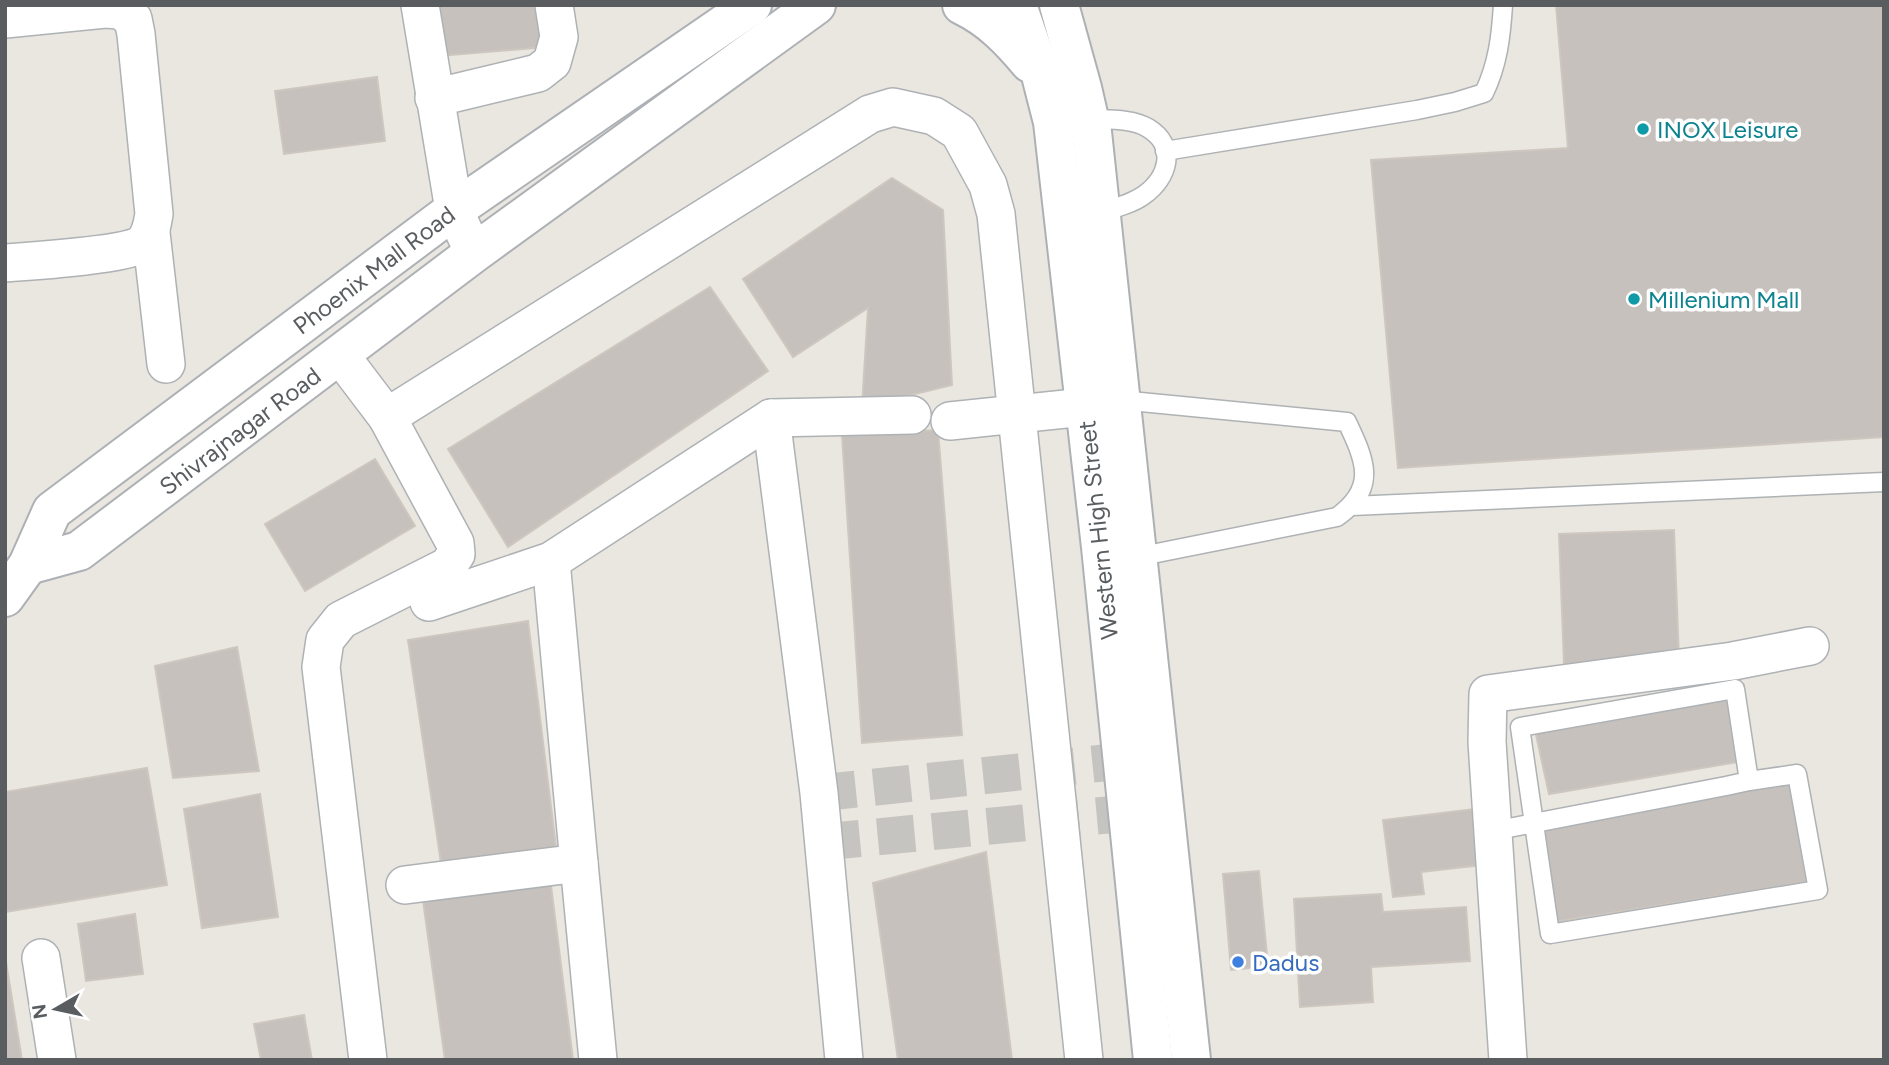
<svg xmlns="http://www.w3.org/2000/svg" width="1889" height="1065" viewBox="0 0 1889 1065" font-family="Figtree,sans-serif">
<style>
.building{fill:#c6c1bd;stroke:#cec7bf;stroke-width:2}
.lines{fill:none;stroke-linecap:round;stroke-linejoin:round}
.street-tunnel{stroke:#c6c4c0;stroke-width:37;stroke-dasharray:37 18;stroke-linecap:butt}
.lane-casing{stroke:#aeb2b5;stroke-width:21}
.street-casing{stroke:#aeb2b5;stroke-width:40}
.secondary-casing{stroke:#adb1b5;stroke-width:42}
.lane{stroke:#fff;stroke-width:18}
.street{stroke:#fff;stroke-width:37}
.secondary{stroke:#fff;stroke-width:38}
.culture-dot{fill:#0f9aa8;stroke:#fff;stroke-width:2.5}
.shop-dot{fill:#3f7fe0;stroke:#fff;stroke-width:2.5}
.labels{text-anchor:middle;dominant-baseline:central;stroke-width:7;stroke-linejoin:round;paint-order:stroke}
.culture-label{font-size:24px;fill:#0d838f;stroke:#fff;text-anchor:start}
.street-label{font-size:24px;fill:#595d60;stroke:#fff}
.shop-label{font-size:24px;fill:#366cbe;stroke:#fff;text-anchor:start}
</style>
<rect width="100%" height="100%" fill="#eae6e0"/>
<!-- building -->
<g class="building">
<polygon points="432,5 541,5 546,47 439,56"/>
<polygon points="1556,5 1884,5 1884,437 1398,468 1371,160 1568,148"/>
<polygon points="377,77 385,141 284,154 275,91"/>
<polygon points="892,178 943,210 952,385 862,407 868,308 793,357 743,279"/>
<polygon points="710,287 768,371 508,547 448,449"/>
<polygon points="938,430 962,735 862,743 842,435"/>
<polygon points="375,459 415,526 305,591 265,524"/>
<polygon points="1674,530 1679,659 1564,664 1559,534"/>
<polygon points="528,621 557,855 441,863 408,640"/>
<polygon points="237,647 259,771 173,778 155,666"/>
<polygon points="1730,698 1738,762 1549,794 1535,730"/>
<polygon points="147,768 167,885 5,912 5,792"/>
<polygon points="1795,779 1814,881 1554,922 1536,826"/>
<polygon points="260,794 278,917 202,928 184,809"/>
<polygon points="1474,809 1481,865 1421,872 1424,894 1393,897 1383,820"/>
<polygon points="986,852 1012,1060 898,1060 873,883"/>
<polygon points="1259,871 1268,966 1231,970 1223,874"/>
<polygon points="550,878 573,1060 445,1060 422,893"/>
<polygon points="1381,894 1383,912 1466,907 1470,961 1371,967 1373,1002 1300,1007 1294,899"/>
<polygon points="135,914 143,974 86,981 78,924"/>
<polygon points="5,956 22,1060 5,1060"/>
<polygon points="304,1015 312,1060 261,1060 254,1024"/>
</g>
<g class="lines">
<!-- street-tunnel -->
<g class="street-tunnel">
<polyline points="819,793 1123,761"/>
<polyline points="823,842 1128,813"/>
</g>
<defs>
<g id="lane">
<path d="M1089 119C1107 120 1132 118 1148 128 1178 146 1168 178 1144 195 1132 204 1112 209 1098 213"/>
<path d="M1165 151 1417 110 1455 102 1484 93C1498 64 1501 36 1503 5"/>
<path d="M1120 400 1347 422C1365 460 1378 488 1337 517L1137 557"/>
<polyline points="1352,506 1884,482"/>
<polyline points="1493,831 1726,786 1749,781 1735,689 1520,727 1550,934 1818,890 1797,774 1749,781"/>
</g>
<g id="street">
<polyline points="420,5 454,210 474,253"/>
<path d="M5 19 105 9 120 10 133 19 136 34 154 214C152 225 151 236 142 244 125 255 31 261 5 263"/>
<polyline points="434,98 538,73 552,62 559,37 554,5"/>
<polyline points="151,233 166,364"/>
<polyline points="340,355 387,417 455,543 456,554 448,566 341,620 325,640 321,667 368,1060"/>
<polyline points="387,417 870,114 893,107 934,116 959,132 988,185 996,214 1084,1060"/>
<polyline points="771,418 819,793 844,1060"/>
<polyline points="950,421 1085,407"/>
<polyline points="429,602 551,561 771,418 912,415"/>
<polyline points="579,863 598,1060"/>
<polyline points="405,885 579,863 551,561"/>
<polyline points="41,958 57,1060"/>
<polyline points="1508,1060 1487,742 1488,694 1733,661 1810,646"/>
</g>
<g id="secondary">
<path d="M962 5C991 19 1010 39 1030 63"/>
<polyline points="1017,5 1041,75 1053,122 1101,547 1153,1060"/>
<polyline points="1059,5 1082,88 1092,132 1191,1060"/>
<polyline points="28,565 79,551 474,253 816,5"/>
<polyline points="5,597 28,565 52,511 454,210 752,5"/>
</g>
</defs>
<!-- lane casing -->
<use href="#lane" class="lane-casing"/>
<!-- street casing -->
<use href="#street" class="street-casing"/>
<!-- secondary casing -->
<use href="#secondary" class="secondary-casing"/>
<!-- lane -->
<use href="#lane" class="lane"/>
<!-- street -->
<use href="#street" class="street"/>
<!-- secondary -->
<use href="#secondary" class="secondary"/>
</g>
<!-- markers -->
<g class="culture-dot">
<circle cx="1643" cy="129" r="7"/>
<circle cx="1634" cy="299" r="7"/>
</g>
<circle class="shop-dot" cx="1238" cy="962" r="7"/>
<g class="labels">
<!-- culture labels -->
<g class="culture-label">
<text x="1657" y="129">INOX Leisure</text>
<text x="1648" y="299">Millenium Mall</text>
</g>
<!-- street labels -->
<g class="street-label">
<text transform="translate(374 270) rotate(-37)">Phoenix Mall Road</text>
<text transform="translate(240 431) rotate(-37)">Shivrajnagar Road</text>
<text transform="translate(1098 530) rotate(-96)">Western High Street</text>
</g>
<!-- shop labels -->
<g class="shop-label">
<text x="1252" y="962">Dadus</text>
</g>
</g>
<!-- border -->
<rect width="1889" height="1065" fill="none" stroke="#595d60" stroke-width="14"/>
<!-- north arrow -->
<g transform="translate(56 1009) rotate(261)" stroke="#ffffff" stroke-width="5" paint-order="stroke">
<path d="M0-5L12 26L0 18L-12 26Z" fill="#595d60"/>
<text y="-10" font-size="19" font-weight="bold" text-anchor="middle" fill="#595d60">N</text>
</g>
</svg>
